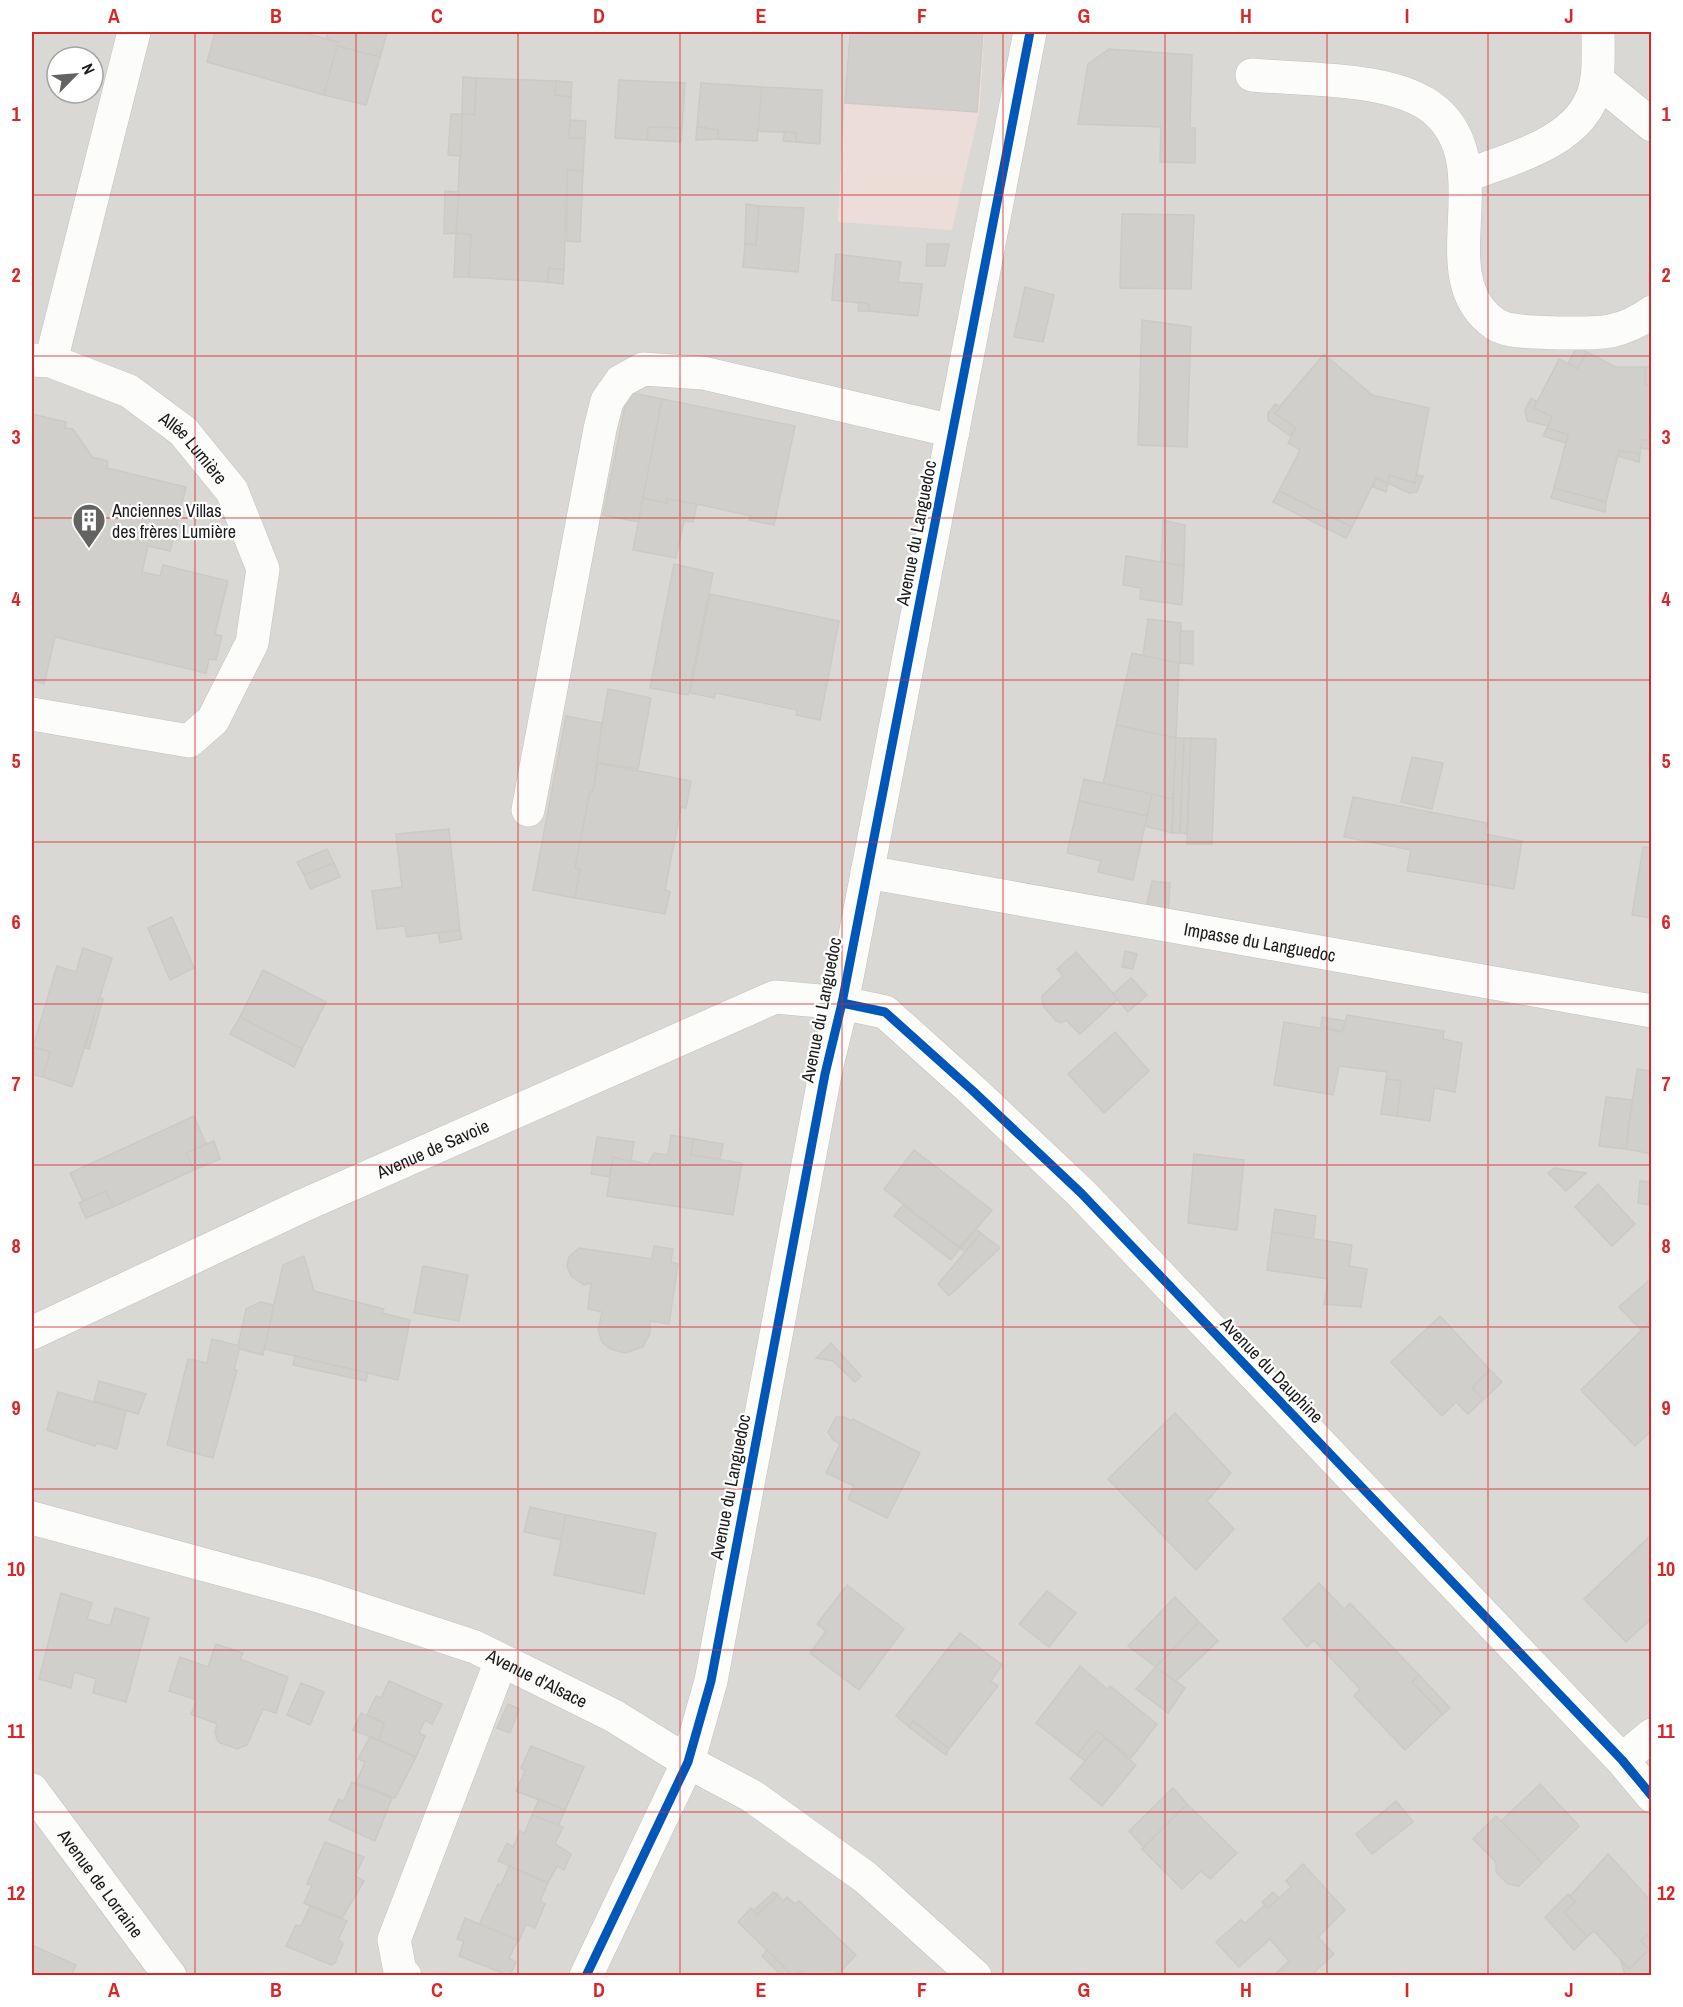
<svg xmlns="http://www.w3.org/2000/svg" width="1683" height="2007" viewBox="0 0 1683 2007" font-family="'Archivo Narrow',sans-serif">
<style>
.residential{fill:#d9d8d5;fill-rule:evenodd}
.commercial{fill:#edddd8}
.building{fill:#d1cfcb;stroke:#cdcac5;stroke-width:1.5}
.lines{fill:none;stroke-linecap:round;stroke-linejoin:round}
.minor-casing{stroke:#c2c2c0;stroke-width:34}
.minor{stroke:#fcfcfb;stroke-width:33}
.cycleway-casing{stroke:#fff;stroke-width:13}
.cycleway{stroke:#0057b8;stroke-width:9}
.grid{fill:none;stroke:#d62828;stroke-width:1.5;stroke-opacity:0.55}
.labels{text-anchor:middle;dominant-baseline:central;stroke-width:4.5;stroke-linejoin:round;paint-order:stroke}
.street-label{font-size:18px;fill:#1b1b1b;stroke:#fff}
.poi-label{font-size:18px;fill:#1b1b1b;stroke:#fff;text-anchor:start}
.neatline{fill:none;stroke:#d62828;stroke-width:2}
.grid-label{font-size:20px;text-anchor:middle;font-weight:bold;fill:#d62828}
</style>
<rect width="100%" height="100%" fill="#eae9e4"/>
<!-- residential -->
<path class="residential" d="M32 32H849L838 222 979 113 984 32H1651V1975H32ZM57 57H93V93H57Z"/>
<!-- commercial -->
<polygon class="commercial" points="849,32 984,32 979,113 952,230 838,222"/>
<!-- building -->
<g class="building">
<polygon points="215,32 300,32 339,42 324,95 207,62"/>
<polygon points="328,32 387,32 380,57 337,46 339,42 326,39"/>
<polygon points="850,32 983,32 977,112 845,103"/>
<polygon points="337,46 380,57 366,105 324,95"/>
<polygon points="1109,49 1192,55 1190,128 1195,128 1195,163 1160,162 1161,127 1078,124 1088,64"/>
<polygon points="463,77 476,78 475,115 462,114"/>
<polygon points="476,78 556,81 555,95 571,97 569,138 585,138 583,171 567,170 564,270 549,268 547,282 469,277 471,235 456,233 462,114 475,115"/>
<polygon points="619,80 685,83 682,128 648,127 647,140 615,138"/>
<polygon points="556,81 572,82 571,97 555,95"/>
<polygon points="701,83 762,87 757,141 718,139 718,130 697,127"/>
<polygon points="762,87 822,90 820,144 796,142 796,133 758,131"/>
<polygon points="451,114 462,114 461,156 448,155"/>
<polygon points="570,120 586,121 585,138 569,138"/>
<polygon points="648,127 682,128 681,142 647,140"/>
<polygon points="697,127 718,130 718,139 696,140"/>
<polygon points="785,131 796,133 796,142 783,141"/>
<polygon points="567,170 583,171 580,242 567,241"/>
<polygon points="445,191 459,192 456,233 444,234"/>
<polygon points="746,204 759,206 756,245 745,244"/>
<polygon points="759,206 804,208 798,272 743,267 745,244 756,245"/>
<polygon points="1122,214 1194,215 1191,289 1120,288"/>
<polygon points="456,233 471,235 469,277 454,277"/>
<polygon points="927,244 949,244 945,266 926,266"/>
<polygon points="836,254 901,262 898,282 922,284 918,316 869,311 869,304 832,300"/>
<polygon points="549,268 564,270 563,284 547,282"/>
<polygon points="1025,287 1054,295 1043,342 1014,337"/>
<polygon points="859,302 869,304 869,311 858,311"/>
<polygon points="1142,320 1191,327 1187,447 1138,445"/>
<polygon points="1578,346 1587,352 1578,369 1568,363"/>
<polygon points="1587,352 1615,367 1645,367 1645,385 1652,386 1652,440 1642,440 1640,454 1619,451 1606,502 1554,488 1568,435 1547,428 1552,417 1534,408 1559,359 1578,369"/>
<polygon points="1324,354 1372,395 1429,408 1415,483 1389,475 1388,483 1376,478 1352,527 1279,491 1300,450 1288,443 1296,428 1274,413"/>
<polygon points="1645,367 1652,367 1652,386 1645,385"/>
<polygon points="628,392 662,399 639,522 603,515"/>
<polygon points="1531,398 1536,401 1534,408 1552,417 1548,426 1527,421 1525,410"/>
<polygon points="662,399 795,426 774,525 749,520 751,516 697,504 667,499 667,503 643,498"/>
<polygon points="1275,404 1281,407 1274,413 1296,428 1290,436 1268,420 1268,413"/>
<polygon points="32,414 66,422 65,428 73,429 92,457 108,461 107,468 186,487 170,551 148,546 142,572 160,576 163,565 228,581 215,634 222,636 216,660 209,659 206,673 55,637 44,684 32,680"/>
<polygon points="1547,428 1568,435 1566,443 1543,436"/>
<polygon points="1642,440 1652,440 1652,450 1641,448"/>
<polygon points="1619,451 1640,454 1639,462 1618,456"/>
<polygon points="1389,475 1415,483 1416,475 1423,476 1417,492 1409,493 1388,483"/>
<polygon points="1376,478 1388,483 1386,492 1373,487"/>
<polygon points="1554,488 1606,502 1605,512 1551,498"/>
<polygon points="1279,491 1352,527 1346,538 1273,502"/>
<polygon points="643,498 667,503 667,499 697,504 693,522 684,521 676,558 633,550"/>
<polygon points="1163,520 1185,525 1184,566 1161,562"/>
<polygon points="1126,556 1184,566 1182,605 1140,599 1141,588 1123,585"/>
<polygon points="674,564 713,573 688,695 650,688"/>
<polygon points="710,594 839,621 820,720 796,715 797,710 716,693 714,698 690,693"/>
<polygon points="1148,619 1181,623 1180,663 1143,656"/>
<polygon points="1180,631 1193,631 1193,664 1180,663"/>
<polygon points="1132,653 1179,663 1176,738 1116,725"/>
<polygon points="608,689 651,698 638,769 596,762"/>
<polygon points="566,716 602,723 593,792 590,792 575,868 580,869 575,898 533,890"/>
<polygon points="1116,725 1176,738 1173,799 1103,784"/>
<polygon points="1176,738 1184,738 1180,833 1172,833"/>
<polygon points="1184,738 1191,738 1187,834 1180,833"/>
<polygon points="1191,738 1216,739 1212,844 1187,844"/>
<polygon points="1412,757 1443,763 1432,809 1401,802"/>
<polygon points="598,763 691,781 686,808 681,807 665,890 670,892 665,914 575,898 580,869 575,868 590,792 593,792"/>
<polygon points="1084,779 1152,794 1147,816 1079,801"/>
<polygon points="1152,794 1173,799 1172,833 1145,826"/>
<polygon points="1353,797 1487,823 1485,834 1522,841 1514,889 1407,871 1411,850 1344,837"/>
<polygon points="1079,801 1147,816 1133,880 1098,872 1101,861 1067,853"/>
<polygon points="449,829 460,930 407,937 405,926 377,929 372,891 402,887 396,834"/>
<polygon points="1643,847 1652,848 1652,918 1632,915"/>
<polygon points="327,849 334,863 304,875 297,862"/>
<polygon points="334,863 340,877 310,889 304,875"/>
<polygon points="1152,881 1170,883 1168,914 1146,908"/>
<polygon points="172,917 194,968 170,980 148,928"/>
<polygon points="460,930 462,939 440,943 438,933"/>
<polygon points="83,948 112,958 72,1087 43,1077 50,1052 33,1047 57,966 76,972"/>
<polygon points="1125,951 1137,954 1133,969 1122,967"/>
<polygon points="1076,952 1118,999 1080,1034 1066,1020 1061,1023 1056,1021 1043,1006 1042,996 1063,976 1057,969"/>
<polygon points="263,970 326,1002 302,1049 240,1017"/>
<polygon points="1131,978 1147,995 1128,1012 1113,994"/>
<polygon points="99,998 103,999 89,1049 85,1048"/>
<polygon points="1347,1015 1444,1031 1443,1039 1462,1043 1455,1092 1434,1088 1430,1121 1397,1116 1401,1081 1386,1079 1387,1072 1339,1066 1333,1095 1274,1085 1284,1022 1342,1032"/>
<polygon points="240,1017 302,1049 294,1067 230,1034"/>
<polygon points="1322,1017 1345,1021 1342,1032 1321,1026"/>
<polygon points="1115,1032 1149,1071 1104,1113 1068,1074"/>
<polygon points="33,1047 50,1052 43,1077 32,1074"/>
<polygon points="1637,1069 1652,1071 1652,1154 1626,1149"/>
<polygon points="1386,1079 1401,1081 1397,1116 1381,1114"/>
<polygon points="1606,1097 1632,1100 1626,1149 1599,1146"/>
<polygon points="194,1116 206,1144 186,1153 194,1170 113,1207 106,1191 83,1201 70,1173"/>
<polygon points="671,1135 694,1139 691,1155 742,1163 733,1215 607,1196 613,1157 648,1164 654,1153 668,1155"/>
<polygon points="597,1137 634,1142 631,1162 613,1157 609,1177 591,1174"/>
<polygon points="694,1139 723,1144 720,1159 691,1155"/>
<polygon points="214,1141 220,1159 194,1170 186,1153"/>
<polygon points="914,1150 992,1210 960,1248 884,1189"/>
<polygon points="1194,1154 1244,1160 1237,1230 1188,1223"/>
<polygon points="1554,1168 1586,1173 1566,1191 1548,1173"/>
<polygon points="1640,1181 1652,1182 1652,1205 1638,1203"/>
<polygon points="1598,1184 1635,1224 1612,1246 1575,1207"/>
<polygon points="106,1191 113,1207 86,1218 79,1203"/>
<polygon points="903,1205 960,1248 951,1260 894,1216"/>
<polygon points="1275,1209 1316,1216 1313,1240 1272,1232"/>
<polygon points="976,1229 981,1233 965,1252 960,1248"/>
<polygon points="1272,1232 1352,1245 1349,1266 1367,1269 1361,1307 1324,1304 1328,1279 1267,1270"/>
<polygon points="981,1233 1000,1248 949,1296 938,1284"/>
<polygon points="654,1246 673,1249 671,1262 678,1264 669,1324 650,1321 650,1333 643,1347 625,1353 611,1349 602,1342 598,1330 602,1312 588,1309 591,1283 584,1285 571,1276 567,1266 569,1257 579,1248 652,1259"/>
<polygon points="304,1256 314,1291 384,1309 382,1313 410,1320 398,1380 264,1349 283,1265"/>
<polygon points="423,1266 468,1275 459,1321 414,1313"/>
<polygon points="1652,1278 1652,1325 1649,1323 1642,1331 1619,1307"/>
<polygon points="260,1302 274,1305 263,1355 240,1349 238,1346 246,1309"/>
<polygon points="1440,1316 1490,1370 1472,1388 1484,1399 1468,1414 1456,1402 1442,1416 1391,1362"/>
<polygon points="1649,1323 1652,1325 1652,1430 1635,1446 1581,1390"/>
<polygon points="212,1339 240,1346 234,1370 237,1370 213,1458 167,1445 188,1359 207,1363"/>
<polygon points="831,1343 861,1376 855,1382 833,1361 816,1358"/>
<polygon points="295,1356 368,1373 366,1381 293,1365"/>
<polygon points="1490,1370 1502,1382 1484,1399 1472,1388"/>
<polygon points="99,1381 146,1394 138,1414 94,1401"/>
<polygon points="58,1392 126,1411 117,1449 97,1443 95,1446 47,1430"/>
<polygon points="1175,1413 1231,1473 1207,1501 1234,1529 1196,1570 1108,1479"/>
<polygon points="836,1417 844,1417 852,1421 853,1419 920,1453 887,1518 848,1499 854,1486 826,1473 840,1444 833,1440 828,1432"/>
<polygon points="530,1507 566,1515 562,1540 524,1532"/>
<polygon points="566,1515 656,1533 644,1594 554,1575"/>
<polygon points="1652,1534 1652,1618 1626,1642 1584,1599"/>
<polygon points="1319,1583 1344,1609 1350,1603 1419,1675 1412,1682 1443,1714 1405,1750 1354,1696 1360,1689 1314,1640 1307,1647 1283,1619"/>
<polygon points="847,1585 904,1629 859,1690 810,1653 826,1631 817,1624"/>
<polygon points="1047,1591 1076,1613 1049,1647 1019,1624"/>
<polygon points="61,1593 92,1603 87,1619 110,1626 115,1608 149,1618 126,1702 93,1693 96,1679 74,1672 71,1688 39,1679"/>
<polygon points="1175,1597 1199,1622 1156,1667 1128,1646"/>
<polygon points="1199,1622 1218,1641 1176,1681 1156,1667"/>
<polygon points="960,1633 1002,1665 991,1681 998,1686 949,1749 913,1721 909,1727 896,1716"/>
<polygon points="216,1644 243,1653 240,1659 288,1677 276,1713 263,1709 247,1745 237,1749 218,1742 215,1733 217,1724 191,1714 197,1700 169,1691 180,1657 208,1667"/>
<polygon points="1080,1666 1107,1689 1110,1686 1157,1724 1131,1758 1097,1731 1077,1755 1036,1723"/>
<polygon points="1156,1667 1185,1688 1168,1713 1136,1689"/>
<polygon points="1419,1675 1450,1708 1443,1714 1412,1682"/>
<polygon points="389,1681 442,1704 432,1724 425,1720 419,1733 425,1736 416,1757 379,1740 384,1723 367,1715 376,1696 381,1698"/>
<polygon points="301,1683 324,1692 310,1725 287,1715"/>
<polygon points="508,1704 519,1709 510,1733 497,1728"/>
<polygon points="361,1713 384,1723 379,1740 353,1730"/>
<polygon points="913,1721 949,1749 946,1755 909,1727"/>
<polygon points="1097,1731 1105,1738 1085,1761 1077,1755"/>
<polygon points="370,1737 416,1757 395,1798 356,1783 365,1762 358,1759"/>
<polygon points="1105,1738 1136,1765 1102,1806 1070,1779"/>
<polygon points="531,1746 584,1767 565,1810 516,1791 525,1771 521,1768"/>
<polygon points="352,1782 392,1798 375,1841 329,1820 339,1799 343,1802"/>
<polygon points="1540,1784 1579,1826 1542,1863 1501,1821"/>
<polygon points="1173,1788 1187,1804 1144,1848 1129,1831"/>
<polygon points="539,1799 565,1810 558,1826 532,1815"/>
<polygon points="1396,1801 1413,1822 1372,1854 1356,1834"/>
<polygon points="1187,1804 1237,1853 1210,1879 1201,1871 1182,1889 1142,1849"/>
<polygon points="532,1815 563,1827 555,1844 571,1854 564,1870 557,1866 548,1883 498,1861 507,1843 513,1847 520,1831 524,1834"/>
<polygon points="1496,1816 1542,1863 1519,1886 1508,1884 1496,1872 1496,1862 1473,1839"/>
<polygon points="325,1842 364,1857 355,1876 364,1881 342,1918 304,1903 312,1885 307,1884"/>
<polygon points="1608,1854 1652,1902 1652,1930 1641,1941 1649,1950 1629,1969 1594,1931 1587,1937 1564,1912 1575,1902 1570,1896"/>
<polygon points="1303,1864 1345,1910 1318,1937 1334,1954 1310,1976 1273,1976 1289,1961 1270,1939 1239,1967 1216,1942 1241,1920 1245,1923 1265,1905 1268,1908 1291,1887 1286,1881"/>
<polygon points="509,1866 548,1883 540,1901 545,1904 535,1928 526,1924 519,1941 479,1925 498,1884 501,1885"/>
<polygon points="774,1892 778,1895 757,1915 753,1911"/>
<polygon points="1273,1892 1279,1898 1268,1908 1262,1902"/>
<polygon points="1568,1894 1575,1902 1564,1912 1587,1937 1574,1950 1545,1917"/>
<polygon points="778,1895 783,1901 787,1897 795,1904 799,1901 856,1955 836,1976 805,1976 801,1971 793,1976 738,1922 751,1908 757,1915"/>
<polygon points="310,1906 347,1921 338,1940 343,1943 335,1963 331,1965 286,1946 296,1925 301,1926"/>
<polygon points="465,1918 518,1940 509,1958 516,1962 510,1976 459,1956 464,1941 457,1939"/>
<polygon points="1647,1935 1652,1942 1652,1976 1625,1976 1621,1961 1629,1969 1649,1950 1641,1941"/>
<polygon points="32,1945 76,1965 71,1976 32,1976"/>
<polygon points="767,1950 793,1976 782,1976 762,1956"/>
</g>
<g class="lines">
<defs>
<g id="minor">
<path d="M1252 75C1304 80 1396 76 1436 111 1501 168 1427 278 1495 324 1508 333 1541 332 1557 333 1596 333 1619 336 1652 312"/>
<polyline points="1597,80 1652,125"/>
<path d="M1466 176C1515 156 1590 141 1597 78 1599 63 1598 47 1598 32"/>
<path id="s1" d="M32 360 51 361 129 391 183 431 232 491 263 569 252 643 213 720 189 741 32 714"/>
<polyline points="51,361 134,32"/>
<polyline points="528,810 600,429 607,401 621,381 643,369 703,373 953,431"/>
<path id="s2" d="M867 872 1652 1011"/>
<path id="s3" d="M32 1333 302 1206 775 997 842 1003 885 1012 973 1091 1081 1193 1622 1760 1652 1796"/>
<path id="s4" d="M32 1518 316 1595 475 1647 614 1716 688 1762 752 1796 865 1877 975 1976"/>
<polyline points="1622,1760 1652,1735"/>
<path id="s5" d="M32 1790 170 1976"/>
<polyline points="405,1976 400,1971 394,1940 501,1661"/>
<polyline points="586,1976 688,1762 711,1681 825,1074 842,1003 1030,32"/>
</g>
</defs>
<!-- minor casing -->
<use href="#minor" class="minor-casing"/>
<!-- minor -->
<use href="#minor" class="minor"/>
<defs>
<g id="cycleway">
<polyline points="842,1003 885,1012 973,1091 1081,1193 1622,1760 1652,1796"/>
<polyline points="586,1976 688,1762 711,1681 825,1074 842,1003 1030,32"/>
</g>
</defs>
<!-- cycleway casing -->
<use href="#cycleway" class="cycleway-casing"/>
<!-- cycleway -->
<use href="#cycleway" class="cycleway"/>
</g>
<!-- grid -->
<path class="grid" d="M195 32V1976M356 32V1976M518 32V1976M680 32V1976M842 32V1976M1003 32V1976M1165 32V1976M1327 32V1976M1488 32V1976M32 195H1652M32 356H1652M32 518H1652M32 680H1652M32 842H1652M32 1004H1652M32 1165H1652M32 1327H1652M32 1489H1652M32 1650H1652M32 1812H1652"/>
<!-- icons -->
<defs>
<symbol id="building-pin" viewBox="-11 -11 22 30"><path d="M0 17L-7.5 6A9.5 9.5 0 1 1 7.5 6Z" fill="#636361" stroke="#fff"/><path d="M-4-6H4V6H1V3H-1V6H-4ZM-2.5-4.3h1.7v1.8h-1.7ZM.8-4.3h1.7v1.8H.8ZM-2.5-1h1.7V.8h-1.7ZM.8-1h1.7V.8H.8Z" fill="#fff"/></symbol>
</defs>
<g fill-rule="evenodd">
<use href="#building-pin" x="70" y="501" width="38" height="52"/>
</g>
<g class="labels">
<!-- street labels -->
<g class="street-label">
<text stroke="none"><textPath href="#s1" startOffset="189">Allée Lumière</textPath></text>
<text transform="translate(916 533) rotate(-79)">Avenue du Languedoc</text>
<text stroke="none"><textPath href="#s2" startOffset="399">Impasse du Languedoc</textPath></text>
<text transform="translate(821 1010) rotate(-79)">Avenue du Languedoc</text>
<text stroke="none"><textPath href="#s3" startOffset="441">Avenue de Savoie</textPath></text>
<text transform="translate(1272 1370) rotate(46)">Avenue du Dauphine</text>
<text transform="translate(730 1487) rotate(-79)">Avenue du Languedoc</text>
<text stroke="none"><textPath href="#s4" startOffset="531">Avenue d'Alsace</textPath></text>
<text stroke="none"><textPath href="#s5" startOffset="116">Avenue de Lorraine</textPath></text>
</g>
<!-- poi labels -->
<g class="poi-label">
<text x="112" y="510">Anciennes Villas<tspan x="112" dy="21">des frères Lumière</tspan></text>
</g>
</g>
<!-- border -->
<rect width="1683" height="2007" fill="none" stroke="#ffffff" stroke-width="66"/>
<!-- north arrow -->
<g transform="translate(75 75) rotate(65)"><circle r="28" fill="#ffffff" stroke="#a4a4a4" stroke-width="1.5"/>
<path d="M0-4.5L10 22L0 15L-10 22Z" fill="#636361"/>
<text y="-9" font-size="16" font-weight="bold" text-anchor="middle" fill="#1b1b1b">N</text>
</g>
<rect x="33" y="33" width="1617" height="1941" class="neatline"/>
<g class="grid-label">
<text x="114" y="23">A</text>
<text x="276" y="23">B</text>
<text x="437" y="23">C</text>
<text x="599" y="23">D</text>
<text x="761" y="23">E</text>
<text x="922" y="23">F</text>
<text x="1084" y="23">G</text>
<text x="1246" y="23">H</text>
<text x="1407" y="23">I</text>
<text x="1569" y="23">J</text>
<text x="16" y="121">1</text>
<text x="1666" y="121">1</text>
<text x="16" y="282">2</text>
<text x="1666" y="282">2</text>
<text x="16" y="444">3</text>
<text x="1666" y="444">3</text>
<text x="16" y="606">4</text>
<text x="1666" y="606">4</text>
<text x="16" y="768">5</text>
<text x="1666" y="768">5</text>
<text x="16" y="929">6</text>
<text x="1666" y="929">6</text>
<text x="16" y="1091">7</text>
<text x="1666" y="1091">7</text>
<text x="16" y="1253">8</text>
<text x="1666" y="1253">8</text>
<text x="16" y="1415">9</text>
<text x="1666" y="1415">9</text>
<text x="16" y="1576">10</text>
<text x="1666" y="1576">10</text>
<text x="16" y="1738">11</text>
<text x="1666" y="1738">11</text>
<text x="16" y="1900">12</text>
<text x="1666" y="1900">12</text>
<text x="114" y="1997">A</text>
<text x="276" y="1997">B</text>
<text x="437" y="1997">C</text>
<text x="599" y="1997">D</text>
<text x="761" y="1997">E</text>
<text x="922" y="1997">F</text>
<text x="1084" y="1997">G</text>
<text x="1246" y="1997">H</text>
<text x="1407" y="1997">I</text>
<text x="1569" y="1997">J</text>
</g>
</svg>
